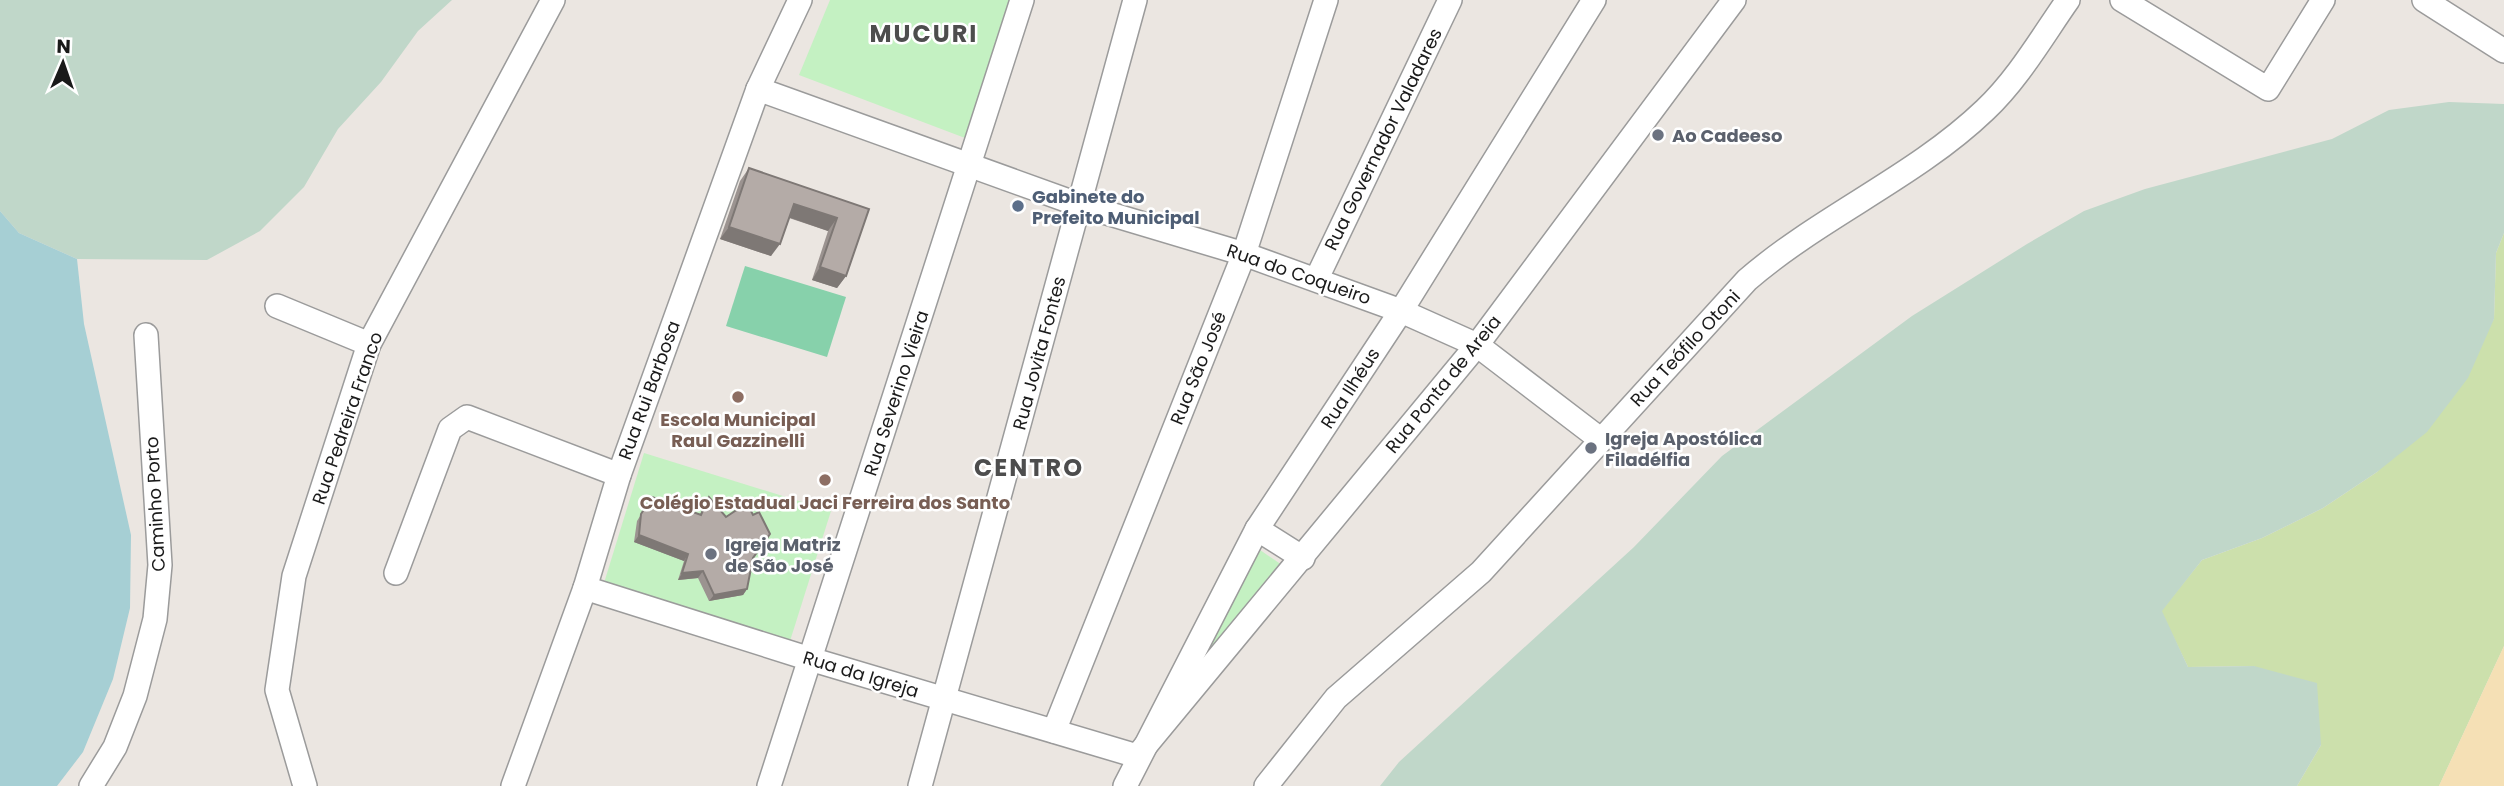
<svg xmlns="http://www.w3.org/2000/svg" width="2504" height="786" viewBox="0 0 2504 786" font-family="Poppins,sans-serif">
<style>
.grass{fill:#cce0ac}
.wetland{fill:#c0d7c9}
.sand{fill:#f5e0b5}
.park{fill:#c4f1c2}
.pitch{fill:#87d1ab}
.water{fill:#a6cfd4}
.lines{fill:none;stroke-linecap:round;stroke-linejoin:round}
.minor-casing{stroke:#9b9b9b;stroke-width:26}
.minor{stroke:#fff;stroke-width:23}
.wall{fill:#9b9390}
.shaded-wall{fill:#7e7875}
.building{fill:#b4aba7;stroke:#7e7875;stroke-width:2}
.worship-dot{fill:#6b7280;stroke:#fff;stroke-width:2.5}
.service-dot{fill:#5c6f8a;stroke:#fff;stroke-width:2.5}
.education-dot{fill:#8d6e63;stroke:#fff;stroke-width:2.5}
.labels{text-anchor:middle;dominant-baseline:central;stroke-width:5;stroke-linejoin:round;paint-order:stroke}
.worship-label{font-size:18px;font-weight:bold;fill:#5b616d;stroke:#fff;text-anchor:start}
.street-label{font-size:18px;fill:#1a1a1a;stroke:#fff}
.service-label{font-size:18px;font-weight:bold;fill:#4e5e75;stroke:#fff;text-anchor:start}
.education-label{font-size:18px;font-weight:bold;fill:#785e54;stroke:#fff}
.district-label{font-size:24px;font-weight:bold;letter-spacing:2px;fill:#4d4d4d;stroke:#fff}
</style>
<rect width="100%" height="100%" fill="#ebe6e1"/>
<!-- grass -->
<polygon class="grass" points="2504,233 2504,646 2439,786 2297,786 2321,745 2254,666 2188,667 2161,611 2202,560 2262,538 2323,508 2377,472 2494,319 2496,253"/>
<!-- wetland -->
<g class="wetland">
<polygon points="0,0 452,0 418,31 381,82 338,129 304,187 260,231 207,260 77,259 19,233 0,211"/>
<polygon points="2449,102 2504,104 2504,233 2496,253 2494,319 2468,378 2427,432 2377,472 2323,508 2262,538 2202,560 2162,611 2188,667 2254,666 2317,683 2321,745 2297,786 1380,786 1399,762 1634,547 1722,456 1912,316 2027,244 2084,211 2145,189 2332,139 2389,110"/>
</g>
<!-- sand -->
<polygon class="sand" points="2504,646 2504,786 2439,786"/>
<!-- park -->
<g class="park">
<polygon points="830,0 1010,0 965,138 799,75"/>
<polygon points="644,453 831,511 790,641 604,583"/>
<polygon points="1260,550 1282,565 1206,653"/>
</g>
<!-- pitch -->
<polygon class="pitch" points="745,266 846,297 827,357 726,326"/>
<!-- water -->
<polygon class="water" points="0,211 19,233 77,259 84,324 131,535 130,608 113,679 83,752 57,786 0,786"/>
<g class="lines">
<defs>
<g id="minor">
<polyline points="2122,0 2268,89 2323,0"/>
<polyline points="2424,0 2504,51"/>
<polyline points="758,89 1080,205 1244,254 1401,311 1477,345 1600,439"/>
<polyline points="1317,278 1450,0"/>
<polyline points="277,306 369,344"/>
<polyline points="1257,529 1303,558"/>
<polyline points="396,573 450,429 467,417 619,475"/>
<polyline points="585,588 810,659 1137,756 1477,345 1734,0"/>
<polyline points="1054,731 1244,254 1326,0"/>
<polyline points="91,786 115,747 135,696 155,619 160,565 146,335"/>
<polyline points="305,786 277,690 294,576 369,344 553,0"/>
<polyline points="513,786 585,588 619,475 758,89 800,0"/>
<polyline points="769,786 1022,0"/>
<polyline points="920,786 1135,0"/>
<polyline points="1125,786 1257,529 1401,311 1594,0"/>
<path d="M1266 786 1336 698 1481 572 1747 280C1821 216 1915 177 1985 110 2018 79 2042 37 2068 0"/>
</g>
</defs>
<!-- minor casing -->
<use href="#minor" class="minor-casing"/>
<!-- minor -->
<use href="#minor" class="minor"/>
</g>
<!-- wall -->
<g class="wall">
<polygon points="749,168 869,209 846,276 837,288 812,280 828,231 789,218 771,256 720,239 740,181"/>
<polygon points="652,497 700,514 709,497 753,558 747,589 743,595 709,601 698,578 678,580 684,561 634,542 637,521"/>
</g>
<!-- shaded-wall -->
<g class="shaded-wall">
<polygon points="794,204 837,218 828,231 785,216"/>
<polygon points="729,227 780,244 771,256 720,239"/>
<polygon points="820,267 846,276 837,288 812,280"/>
<polygon points="639,535 688,554 684,561 634,542"/>
<polygon points="703,571 698,578 678,580 682,573"/>
<polygon points="747,589 743,595 709,601 714,595"/>
</g>
<!-- building -->
<g class="building">
<polygon points="749,168 869,209 846,276 820,267 837,218 794,204 780,244 729,227"/>
<polygon points="652,497 701,515 709,497 726,517 747,503 753,515 759,512 770,534 753,558 747,589 714,595 703,571 682,573 688,554 639,535 641,514"/>
</g>
<!-- markers -->
<g class="worship-dot">
<circle cx="1658" cy="135" r="7"/>
<circle cx="1591" cy="448" r="7"/>
<circle cx="711" cy="554" r="7"/>
</g>
<circle class="service-dot" cx="1018" cy="206" r="7"/>
<g class="education-dot">
<circle cx="738" cy="397" r="7"/>
<circle cx="825" cy="480" r="7"/>
</g>
<g class="labels">
<!-- worship labels -->
<g class="worship-label">
<text x="1672" y="135">Ao Cadeeso</text>
<text x="1605" y="438">Igreja Apostólica<tspan x="1605" dy="21">Filadélfia</tspan></text>
<text x="725" y="544">Igreja Matriz<tspan x="725" dy="21">de São José</tspan></text>
</g>
<!-- street labels -->
<g class="street-label">
<text transform="translate(1383 139) rotate(-64)">Rua Governador Valadares</text>
<text transform="translate(1299 274) rotate(19)">Rua do Coqueiro</text>
<text transform="translate(1685 348) rotate(-47)">Rua Teófilo Otoni</text>
<text transform="translate(1039 353) rotate(-75)">Rua Jovita Fontes</text>
<text transform="translate(1198 368) rotate(-68)">Rua São José</text>
<text transform="translate(1443 384) rotate(-51)">Rua Ponta de Areia</text>
<text transform="translate(1350 388) rotate(-57)">Rua Ilhéus</text>
<text transform="translate(649 390) rotate(-70)">Rua Rui Barbosa</text>
<text transform="translate(896 393) rotate(-72)">Rua Severino Vieira</text>
<text transform="translate(347 418) rotate(-71)">Rua Pedreira Franco</text>
<text transform="translate(155 504) rotate(-93)">Caminho Porto</text>
<text transform="translate(861 674) rotate(17)">Rua da Igreja</text>
</g>
<!-- service labels -->
<g class="service-label">
<text x="1032" y="196">Gabinete do<tspan x="1032" dy="21">Prefeito Municipal</tspan></text>
</g>
<!-- education labels -->
<g class="education-label">
<text x="738" y="419">Escola Municipal<tspan x="738" dy="21">Raul Gazzinelli</tspan></text>
<text x="825" y="502">Colégio Estadual Jaci Ferreira dos Santo</text>
</g>
<!-- district labels -->
<g class="district-label">
<text x="924" y="33">MUCURI</text>
<text x="1029" y="467">CENTRO</text>
</g>
</g>
<!-- north arrow -->
<g transform="translate(63 63) rotate(2)" stroke="#ffffff" stroke-width="5" paint-order="stroke">
<path d="M0-5L12 26L0 18L-12 26Z" fill="#1a1a1a"/>
<text y="-10" font-size="19" font-weight="bold" text-anchor="middle" fill="#1a1a1a">N</text>
</g>
</svg>
